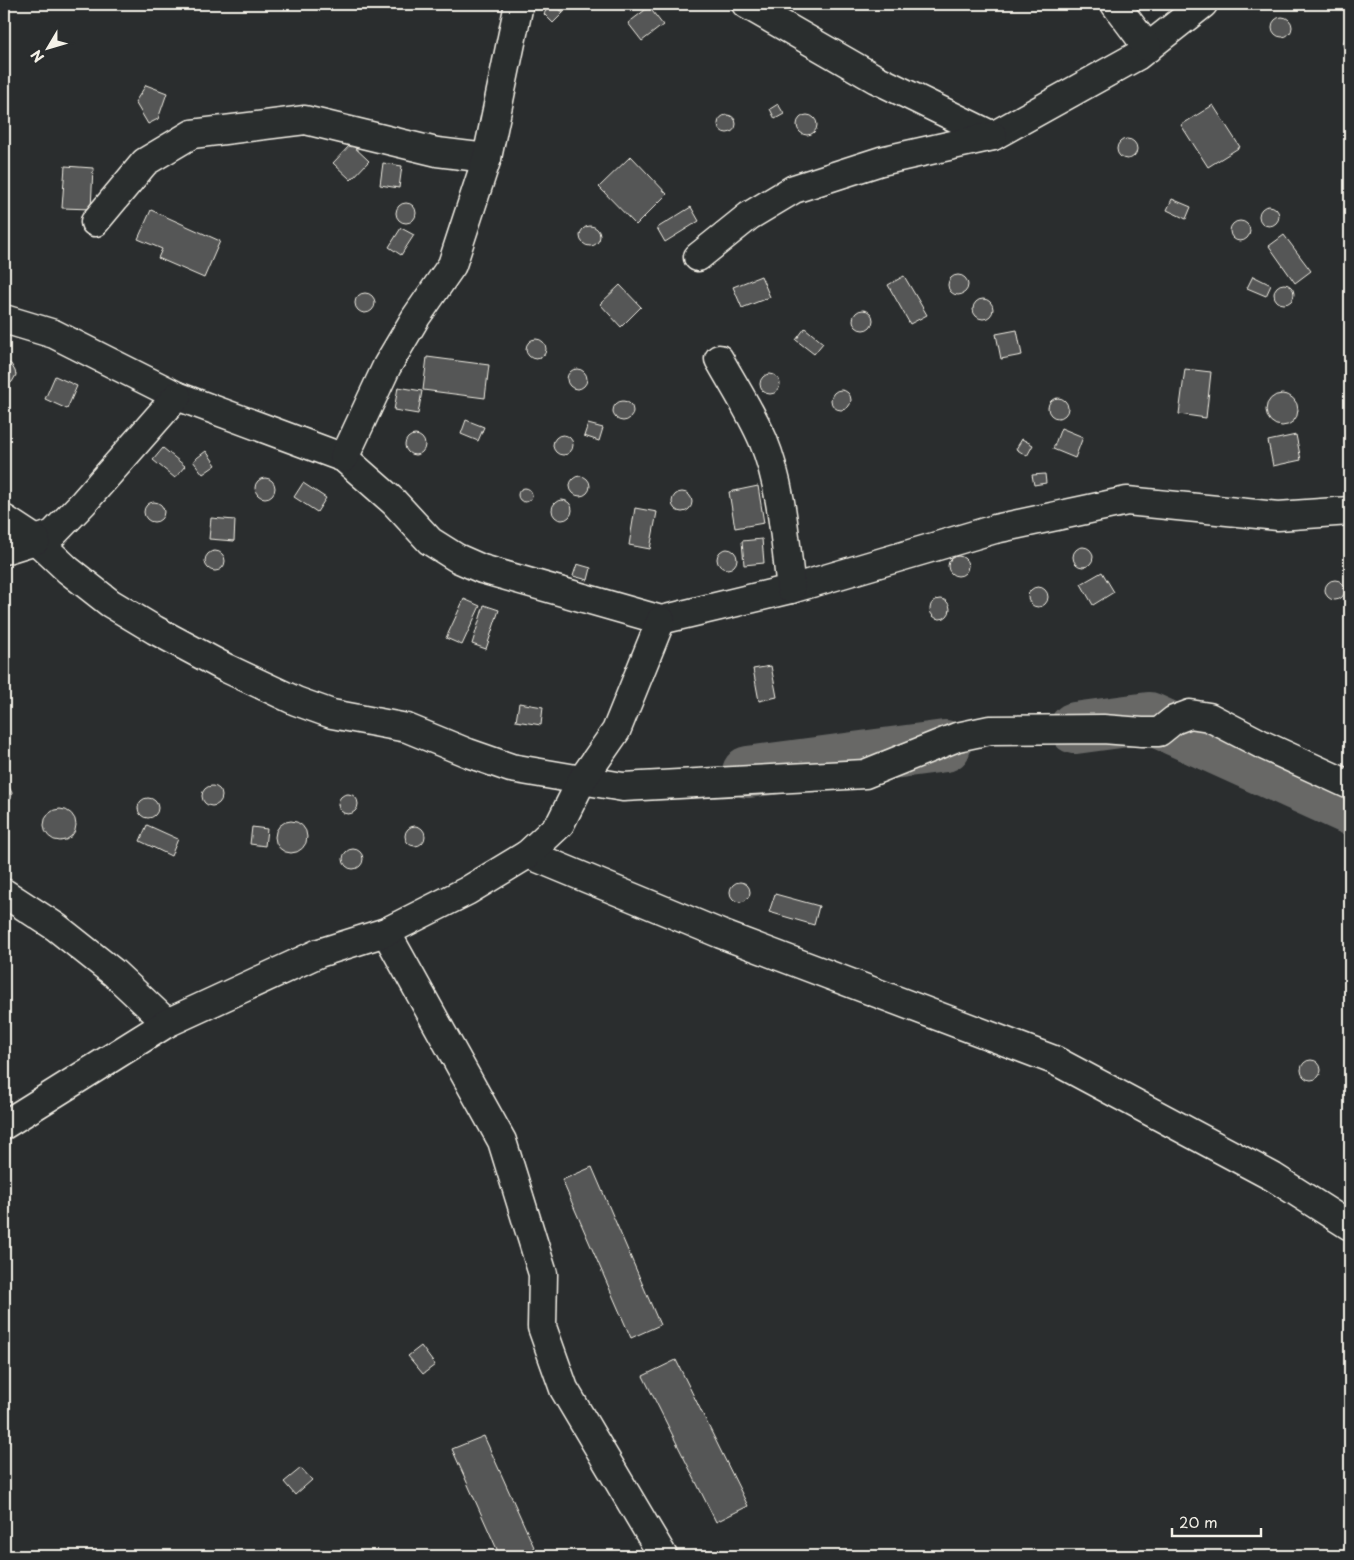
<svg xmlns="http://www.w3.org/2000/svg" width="1354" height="1560" viewBox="0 0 1354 1560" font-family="'Playpen Sans',sans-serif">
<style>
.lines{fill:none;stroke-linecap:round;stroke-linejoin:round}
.river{stroke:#676866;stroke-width:52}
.building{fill:#555756;stroke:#f4f1e8}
.minor-casing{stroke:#f4f1e8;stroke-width:31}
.minor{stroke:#2a2d2e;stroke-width:28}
</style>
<rect width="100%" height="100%" fill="#2a2d2e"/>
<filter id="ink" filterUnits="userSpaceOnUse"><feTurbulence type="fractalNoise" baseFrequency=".02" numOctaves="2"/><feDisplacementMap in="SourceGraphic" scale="10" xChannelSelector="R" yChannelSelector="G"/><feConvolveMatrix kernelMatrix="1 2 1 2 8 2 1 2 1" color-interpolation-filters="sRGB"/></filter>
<g filter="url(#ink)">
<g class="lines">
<!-- river -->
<g class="river">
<polyline points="1075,728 1149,718 1350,809"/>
<polyline points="748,772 945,746"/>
</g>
</g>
<!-- building -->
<g class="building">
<polygon points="549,5 564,12 553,23 544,14"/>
<polygon points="649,7 663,25 642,41 628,23"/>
<circle cx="1282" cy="27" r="10"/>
<polygon points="1350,35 1350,54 1346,51 1343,45 1345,38"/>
<polygon points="146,85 167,93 158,119 148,124 135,102"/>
<polygon points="778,104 784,114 775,119 770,109"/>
<polygon points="1213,105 1240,147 1208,167 1181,125"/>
<circle cx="727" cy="124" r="9"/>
<circle cx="807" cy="125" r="10"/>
<circle cx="1127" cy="149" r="10"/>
<polygon points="351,144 369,161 351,180 333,163"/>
<polygon points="631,156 667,194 636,225 599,187"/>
<polygon points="383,163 402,166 399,188 380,185"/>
<polygon points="65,166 93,168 91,209 62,208"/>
<polygon points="1172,199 1191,207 1186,219 1167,210"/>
<circle cx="406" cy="213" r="10"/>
<circle cx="1269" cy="216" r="10"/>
<polygon points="691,207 699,221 665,242 657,228"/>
<polygon points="151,210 220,241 204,278 158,258 162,249 138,239"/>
<circle cx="1240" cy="231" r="10"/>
<circle cx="590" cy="236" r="10"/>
<polygon points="401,228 414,235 401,255 389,247"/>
<polygon points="1284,235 1311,271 1295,283 1269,246"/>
<circle cx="958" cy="285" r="10"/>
<polygon points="761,276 770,297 742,308 733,287"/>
<polygon points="904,276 927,315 910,324 888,285"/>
<polygon points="1253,276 1271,285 1266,296 1247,288"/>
<circle cx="1284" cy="294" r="10"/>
<polygon points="620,285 641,307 621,327 600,304"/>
<circle cx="365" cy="303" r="10"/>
<circle cx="983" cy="309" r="10"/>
<circle cx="863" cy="320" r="10"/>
<polygon points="805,328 823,343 814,354 796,340"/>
<polygon points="1017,330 1022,355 1001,359 996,334"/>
<circle cx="536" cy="349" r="10"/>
<polygon points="427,357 489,365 485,398 423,390"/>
<polygon points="4,360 11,364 15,371 16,375 12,382 4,386"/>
<circle cx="577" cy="379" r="10"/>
<polygon points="1185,369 1211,372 1206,418 1179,414"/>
<circle cx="770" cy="384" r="10"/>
<polygon points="55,376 77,386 67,409 45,399"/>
<polygon points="398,387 422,391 418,414 394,410"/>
<circle cx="841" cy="400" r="10"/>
<circle cx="1282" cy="410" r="16"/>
<circle cx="1058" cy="408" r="10"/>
<circle cx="623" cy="411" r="10"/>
<polygon points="466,420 484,427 478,441 461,434"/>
<polygon points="588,424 603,428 599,441 584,436"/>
<polygon points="1061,428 1083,437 1075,458 1053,449"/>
<circle cx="563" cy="445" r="10"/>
<circle cx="415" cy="445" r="10"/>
<polygon points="1296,435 1301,460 1273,466 1268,441"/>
<polygon points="1022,439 1033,445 1027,456 1016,449"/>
<polygon points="163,448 185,466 175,478 153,460"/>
<polygon points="206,451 216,465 203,474 193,461"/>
<polygon points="1045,474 1046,483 1034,485 1032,475"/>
<circle cx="580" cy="486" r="10"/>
<circle cx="265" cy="488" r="10"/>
<polygon points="303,483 326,498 317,512 294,497"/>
<polygon points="758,486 764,523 735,528 729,492"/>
<circle cx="525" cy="495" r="7"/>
<circle cx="682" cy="502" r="10"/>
<circle cx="562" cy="510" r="10"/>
<circle cx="154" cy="512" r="10"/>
<polygon points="635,508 657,512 650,549 629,545"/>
<polygon points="211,518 235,520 234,541 209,539"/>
<polygon points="762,539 764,563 744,565 742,541"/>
<circle cx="1083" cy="557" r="10"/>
<circle cx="727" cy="559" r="10"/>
<circle cx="215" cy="561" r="10"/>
<circle cx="958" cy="566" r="10"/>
<polygon points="577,564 591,568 588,580 573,576"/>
<polygon points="1102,572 1114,592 1093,605 1081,584"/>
<circle cx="1335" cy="590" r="10"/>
<circle cx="1038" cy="597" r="10"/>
<polygon points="464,599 480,606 462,645 446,638"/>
<circle cx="940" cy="609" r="10"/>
<polygon points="484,605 499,610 486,649 472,644"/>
<polygon points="771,666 777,697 759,701 753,669"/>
<polygon points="519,703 543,707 541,725 516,721"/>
<polygon points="4,785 9,787 12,793 11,799 4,804"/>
<circle cx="212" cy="796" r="10"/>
<circle cx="348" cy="804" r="10"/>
<circle cx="148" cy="808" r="10"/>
<circle cx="60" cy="825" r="16"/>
<circle cx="291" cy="837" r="16"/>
<polygon points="147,825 178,839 171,856 140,841"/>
<circle cx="415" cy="836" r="10"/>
<polygon points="252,827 267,829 265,846 250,844"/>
<circle cx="353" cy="859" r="10"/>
<circle cx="740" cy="892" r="10"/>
<polygon points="775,894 819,906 814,925 769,912"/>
<circle cx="1311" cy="1070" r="10"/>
<polygon points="592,1167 660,1325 631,1338 562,1180"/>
<polygon points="421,1346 435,1365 423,1374 408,1356"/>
<polygon points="676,1360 748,1506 716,1522 643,1376"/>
<polygon points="484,1436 538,1556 500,1556 452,1449"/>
<polygon points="301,1468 312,1480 295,1495 284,1482"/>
</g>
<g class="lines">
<defs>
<g id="minor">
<polyline points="746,4 876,79 993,136 1137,56 1203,4"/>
<polyline points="1115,4 1148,48"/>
<polyline points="95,222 145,162 192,134 305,120 437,152 487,158"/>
<polyline points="698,257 749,216 794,189 881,161 993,136"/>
<polyline points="4,319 54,334 177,396 344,458 394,502 430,541 457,558 482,569 661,620 791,589 995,529 1127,501 1278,516 1350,511"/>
<path d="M719 359C734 386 751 412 763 440 782 486 785 540 791 589"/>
<polyline points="177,396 83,503 53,534 36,540 68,570 110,603 155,630 226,668 296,701 332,714 407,728 468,753 511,768 623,787 865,774 957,737 990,730 1103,729 1142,732 1159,732 1174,720 1190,714 1209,717 1263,745 1350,785"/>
<polyline points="344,458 387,366 416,317 452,265 487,158 519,4"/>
<polyline points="4,519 36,540 4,550"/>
<polyline points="528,854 721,934 1054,1060 1273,1177 1350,1226"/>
<polyline points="4,893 56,927 114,973 167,1023"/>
<polyline points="386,932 502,1141 543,1274 542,1327 564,1389 663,1556"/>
<polyline points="4,1125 167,1023 319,953 386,932 467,891 528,854 560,824 582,780 616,731 661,620"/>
</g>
</defs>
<!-- minor casing -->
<use href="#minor" class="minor-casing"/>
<!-- minor -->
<use href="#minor" class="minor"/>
</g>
</g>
<!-- margin -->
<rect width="1354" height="1560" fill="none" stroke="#2a2d2e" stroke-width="20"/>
<rect x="10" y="10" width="1334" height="1540" fill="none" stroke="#f4f1e8" stroke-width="2" filter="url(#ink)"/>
<!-- north arrow -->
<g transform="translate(48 48) rotate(232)" stroke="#2a2d2e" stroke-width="4" paint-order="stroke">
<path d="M0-4L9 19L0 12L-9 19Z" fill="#f4f1e8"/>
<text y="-8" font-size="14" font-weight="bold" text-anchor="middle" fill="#f4f1e8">N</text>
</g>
<!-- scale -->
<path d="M1172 1528v8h89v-8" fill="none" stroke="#f4f1e8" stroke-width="2.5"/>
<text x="1179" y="1528" font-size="15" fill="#f4f1e8" stroke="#2a2d2e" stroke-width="4" paint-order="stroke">20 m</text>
</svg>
